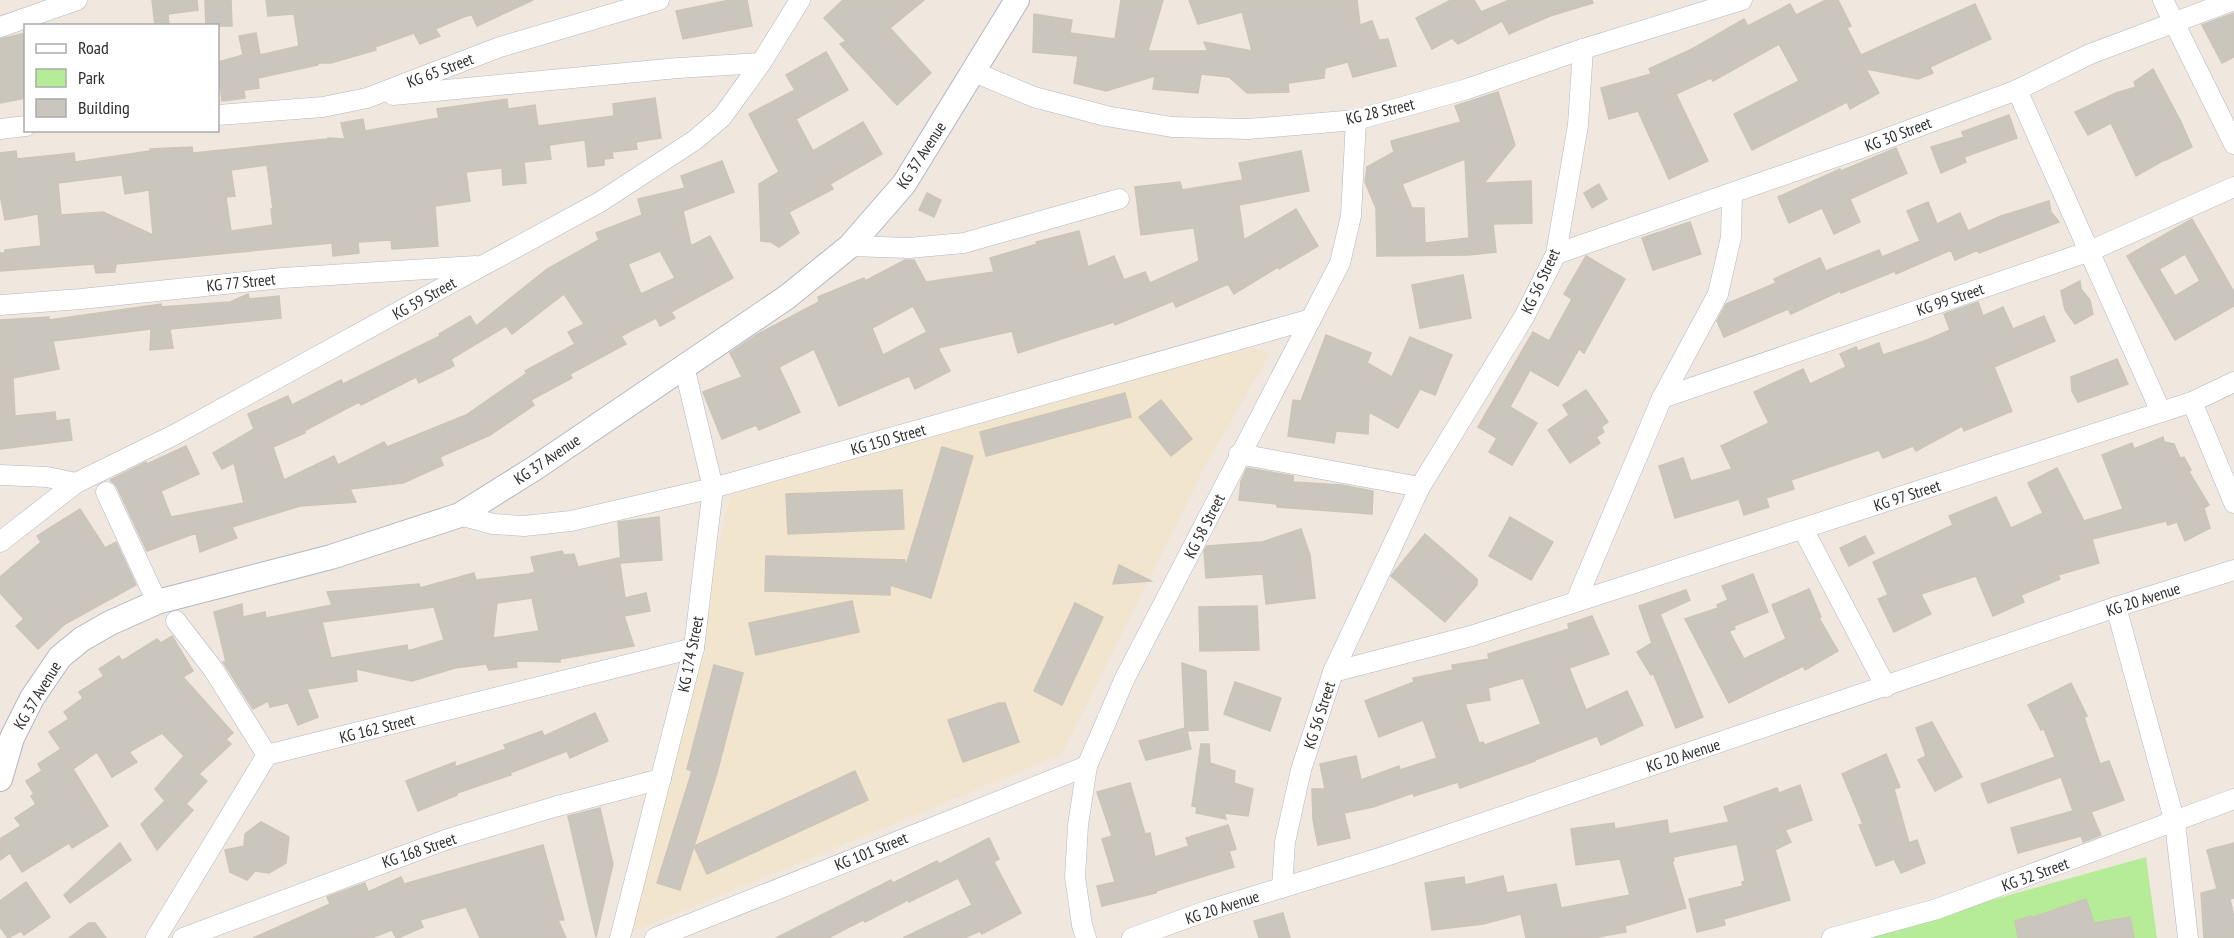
<svg xmlns="http://www.w3.org/2000/svg" width="2234" height="938" viewBox="0 0 2234 938" font-family="'PT Sans Narrow',sans-serif">
<style>
.education{fill:#f2e5cd}
.green{fill:#b6eb97}
.building{fill:#cbc6bd;stroke:#ccc4b8;stroke-width:1.5;fill-rule:evenodd}
.lines{fill:none;stroke-linecap:round;stroke-linejoin:round}
.minor-casing{stroke:#b3b6c2;stroke-width:21}
.tertiary-casing{stroke:#b3b6c2;stroke-width:26}
.minor{stroke:#fff;stroke-width:20}
.tertiary{stroke:#fff;stroke-width:24}
.labels{text-anchor:middle;dominant-baseline:central;stroke-width:5;stroke-linejoin:round;paint-order:stroke}
.street-label{font-size:16px;fill:#2d2d2d;stroke:#fff}
</style>
<rect width="100%" height="100%" fill="#f0e8df"/>
<!-- education -->
<polygon class="education" points="1255,348 1270,354 1209,459 1062,754 624,935 681,713 730,495 1233,352"/>
<!-- green -->
<polygon class="green" points="2146,857 2157,938 1856,938"/>
<!-- building -->
<g class="building">
<polygon points="152,0 197,0 198,10 168,14 169,26 155,26"/>
<polygon points="205,0 231,0 232,26 206,26"/>
<polygon points="266,0 533,0 477,26 472,15 466,16 435,29 440,36 420,44 414,33 375,47 376,50 331,63 318,63 318,65 258,78 259,88 244,90 245,98 222,101 220,84 218,84 218,62 243,55 239,36 256,33 260,55 299,46 294,14 268,16"/>
<polygon points="730,0 747,0 752,26 683,39 676,11"/>
<polygon points="843,0 924,0 890,28 931,73 897,105 840,44 846,41 824,18"/>
<polygon points="1121,0 1163,0 1148,51 1208,51 1204,42 1252,51 1242,12 1198,24 1189,0 1357,0 1360,25 1372,21 1379,40 1388,39 1396,66 1353,77 1348,62 1325,68 1324,78 1288,83 1289,92 1247,93 1229,77 1201,74 1198,93 1153,89 1155,76 1106,91 1074,83 1078,56 1033,52 1034,14 1072,20 1070,33 1115,39"/>
<polygon points="1451,0 1474,0 1481,12 1509,0 1592,0 1593,3 1550,16 1509,34 1502,21 1458,44 1452,38 1432,49 1416,18"/>
<polygon points="1826,0 1838,0 1851,26 1847,28 1861,55 1975,4 1991,39 1930,67 1933,73 1918,79 1866,69 1879,93 1850,109 1847,102 1752,150 1734,114 1799,81 1779,44 1713,81 1711,78 1676,94 1708,161 1669,179 1638,111 1609,119 1601,88 1651,74 1649,69 1694,48 1744,19 1748,26 1790,4 1796,15"/>
<polygon points="2234,13 2234,57 2222,63 2202,25"/>
<polygon points="26,33 26,98 0,103 0,39"/>
<polygon points="826,52 848,90 796,119 813,151 863,122 882,154 830,184 833,189 789,212 799,233 779,247 771,242 761,241 759,184 779,172 749,114 795,90 786,75"/>
<polygon points="2153,69 2181,122 2192,147 2166,160 2166,159 2136,176 2111,123 2088,135 2075,112 2116,93 2136,87 2134,82"/>
<path d="M1498 92 1515 145 1484 183 1531 181 1532 223 1493 224 1496 252 1469 255 1377 256 1376 208 1365 182 1367 167 1394 152 1391 141 1461 122 1455 106ZM1465 159 1469 238 1425 243 1424 208H1412L1402 184Z"/>
<path d="M655 98 661 138 636 142 637 149 612 152 613 158 604 159V165L588 167 585 140 549 145 551 159 524 162 526 183 503 185 502 168 466 172 470 201 435 206 438 246 392 249 391 240 358 242 359 253 333 256 332 243 116 264 115 272 96 273 94 264 0 271V253H5V250L41 246 38 214 5 220 0 194V153L16 151 17 159 74 153 75 162 150 151V149L192 147 193 153 327 139 328 138 345 139 341 123 363 119 365 131 439 118 437 109 507 99 508 109 535 105 538 126 614 116 613 104ZM267 165 273 209H271L273 225 231 231 226 197 235 196 231 170ZM122 175 125 194 149 190 153 235 103 212 61 215 58 183Z"/>
<polygon points="2009,115 2017,138 1964,157 1966,162 1941,173 1931,147 1964,137 1962,132"/>
<polygon points="1896,148 1907,173 1850,199 1860,222 1834,234 1822,208 1789,223 1778,197 1840,169 1841,171"/>
<path d="M1301 151 1309 191 1239 205 1244 240 1296 209 1318 246 1279 269 1278 267 1234 294 1228 284 1176 307 1173 301 1115 325 1114 322 1018 353 1012 331 938 348 950 371 915 389 909 376 839 406 814 349 779 367 800 412 759 430 756 425 722 439 703 392 742 377 730 353 758 334 819 302 818 297 864 278 865 281 905 260H914L926 282 994 272 990 258 1037 244 1036 242 1079 231 1088 267 1114 256 1124 280 1145 272 1150 283 1199 261 1194 228 1141 235 1135 187 1180 182 1182 190 1243 180 1239 163ZM913 306 927 332 883 355 872 328Z"/>
<path d="M722 161 734 192 683 211 691 246 710 236 733 278 671 312 675 318 660 326 656 318 621 336 626 344 570 374 572 378 531 400 534 405 490 435 440 457 443 465 403 483 350 489 356 502 300 506 232 527 237 538 200 552 196 533 147 551 117 487 110 480 146 462 147 464 186 446 199 474 161 491 171 517 244 503 234 463 222 469 213 453 254 429 248 414 288 396 292 405 341 380 343 384 440 336 439 334 470 316 476 326 547 269 599 240 596 233 642 215 638 199 685 188 681 176ZM660 251 675 278 641 294 628 264ZM564 294 584 324 568 332 575 344 525 371 527 373 466 415 387 447 384 442 338 465 334 456 284 480 273 447 305 433 304 431 359 402 361 405 416 377 419 383 454 366 451 359 506 326 512 334Z"/>
<polygon points="1599,184 1607,199 1592,208 1584,193"/>
<polygon points="927,193 941,200 934,217 919,210"/>
<polygon points="2049,201 2051,212 2059,222 1979,253 1978,250 1955,260 1951,250 1896,274 1895,271 1841,293 1840,291 1791,314 1788,309 1724,337 1717,321 1726,304 1776,283 1774,279 1820,258 1826,271 1879,250 1882,257 1920,241 1907,211 1928,202 1937,224 1960,213 1968,231 2001,216"/>
<path d="M2192 219 2234 292V306L2175 340 2127 256ZM2185 254 2200 281 2175 296 2159 269Z"/>
<polygon points="1690,222 1701,254 1653,270 1642,238"/>
<polygon points="1586,256 1625,279 1584,353 1579,349 1558,386 1530,370 1510,407 1537,423 1512,465 1489,452 1497,438 1478,427 1533,332 1549,341 1572,299 1564,294"/>
<polygon points="1463,275 1471,318 1420,328 1412,285"/>
<polygon points="2080,281 2081,289 2090,300 2093,314 2075,324 2065,310 2061,291"/>
<polygon points="248,294 249,299 279,296 281,318 170,329 173,348 150,350 151,329 53,341 59,369 13,378 15,416 55,412 56,421 69,419 72,440 0,449 0,320 49,317 49,320 161,304 161,307 230,302"/>
<polygon points="1978,302 1983,316 2003,307 2013,329 2044,316 2055,341 1994,367 2012,411 1964,431 1962,426 1916,451 1913,446 1883,458 1879,450 1791,480 1794,489 1766,498 1769,507 1744,515 1739,499 1675,518 1659,466 1683,458 1691,481 1732,469 1721,446 1769,423 1754,392 1803,369 1810,384 1846,367 1840,354 1856,347 1858,351 1879,343 1883,355 1927,340 1950,330 1944,314"/>
<polygon points="1326,335 1371,353 1367,363 1392,377 1410,337 1452,355 1435,395 1420,389 1398,428 1369,412 1368,434 1336,431 1334,443 1288,436 1293,400 1301,401"/>
<polygon points="2117,359 2128,384 2078,402 2072,391 2071,377"/>
<polygon points="1586,390 1608,422 1601,427 1604,432 1596,437 1600,443 1570,463 1548,430 1569,415 1563,405"/>
<polygon points="1125,393 1131,417 986,456 980,432"/>
<polygon points="1161,400 1192,439 1171,456 1139,417"/>
<polygon points="2163,437 2164,442 2174,444 2180,458 2184,457 2191,470 2189,472 2209,505 2204,508 2210,528 2185,541 2177,522 2168,525 2166,521 2092,539 2099,563 2058,575 2060,579 2021,595 2024,602 1993,616 1976,576 1921,594 1931,614 1894,632 1878,599 1888,595 1873,562 1953,525 1949,516 1996,497 2011,528 2043,513 2028,483 2057,468 2084,521 2123,509 2102,455 2132,443 2134,449"/>
<polygon points="942,447 973,456 931,598 890,585 890,595 765,591 766,556 905,560 905,569"/>
<polygon points="1247,468 1293,476 1293,482 1342,485 1373,491 1372,514 1277,507 1277,504 1239,500 1241,481"/>
<polygon points="902,490 904,529 788,534 786,494"/>
<polygon points="80,509 105,548 116,542 136,585 65,624 38,649 16,626 24,619 0,593 0,577 41,542 37,536"/>
<polygon points="659,517 662,560 621,563 618,522"/>
<polygon points="1510,517 1553,542 1531,580 1489,556"/>
<polygon points="1301,529 1310,555 1315,598 1266,604 1263,574 1206,578 1204,551 1207,546 1262,542"/>
<polygon points="1425,534 1477,579 1477,585 1445,622 1391,576"/>
<polygon points="1865,536 1874,553 1849,566 1840,548"/>
<path d="M562 551 564 555 574 554 578 567 619 558 625 598 646 593 650 611 624 616 634 646 560 659V662L516 661 517 667 489 670 486 664 455 668 412 681 356 669 357 681 307 689 318 717 298 725 288 703 270 707 268 701 253 709 223 662H226L214 612 242 604 243 617 265 612 266 618 332 605 327 592 419 584 420 588 474 573 476 580 529 574 535 572 531 557ZM532 598 539 631 493 638 497 603ZM434 607 444 640 408 651 407 645 331 658 322 622Z"/>
<polygon points="1119,565 1151,581 1113,584"/>
<polygon points="1753,574 1768,612 1734,626 1735,629 1729,631 1744,659 1786,639 1772,605 1809,589 1821,617 1819,618 1838,651 1805,670 1803,666 1729,703 1685,619 1718,608 1717,605 1728,600 1722,586"/>
<polygon points="1686,590 1690,600 1660,614 1703,717 1676,728 1653,673 1651,675 1637,652 1652,643 1639,606"/>
<polygon points="852,601 859,632 756,655 749,623"/>
<polygon points="1075,603 1103,617 1062,705 1034,691"/>
<polygon points="1257,606 1259,650 1200,651 1199,607"/>
<path d="M1592 616 1609 654 1569 668 1586 710 1627 691 1643 725 1601 745 1597 736 1535 760V761L1460 788 1458 782 1414 796 1413 793 1373 807 1344 813 1350 838 1318 845 1313 820 1312 789H1325L1320 764 1356 756 1361 780 1399 766 1400 770 1437 758 1423 720 1379 737 1365 701 1414 682 1413 678 1453 670 1452 665 1489 659 1488 654 1569 629 1568 624ZM1523 678 1541 724 1485 745 1483 742 1479 743 1465 704 1490 700 1488 688Z"/>
<polygon points="172,636 193,671 183,677 233,733 226,739 231,744 199,774 207,781 186,804 193,810 157,850 141,824 165,801 155,789 184,756 162,733 129,752 137,762 112,777 97,752 73,769 108,826 72,848 69,843 22,872 10,853 0,860 0,839 21,826 15,818 36,804 31,796 34,794 26,781 42,771 38,764 61,749 49,732 69,719 64,712 83,698 79,692 104,676 99,669 119,656 122,661 157,639 161,643"/>
<polygon points="1182,663 1206,671 1208,730 1187,731 1191,749 1146,760 1139,741 1185,728"/>
<polygon points="714,665 743,673 717,773 680,890 657,883 692,771 687,769"/>
<polygon points="1235,682 1281,698 1270,731 1224,714"/>
<polygon points="2071,683 2087,716 2084,717 2100,764 2109,761 2124,800 2091,812 2101,835 2083,842 2081,836 2018,853 2011,828 2073,811 2061,777 1988,803 1981,784 2055,757 2044,729 2041,730 2028,705"/>
<polygon points="999,703 1005,703 1019,742 963,762 948,720"/>
<polygon points="595,713 608,741 570,758 567,751 510,773 511,775 457,793 457,795 418,811 406,781 455,762 455,767 506,749 504,745 542,731 544,736"/>
<polygon points="1932,722 1962,777 1935,791 1918,760 1926,756 1916,728"/>
<polygon points="1201,744 1209,744 1210,763 1235,771 1234,783 1253,789 1248,816 1224,813 1226,819 1196,813 1197,807 1192,806"/>
<polygon points="1886,754 1900,787 1894,789 1909,843 1917,840 1925,863 1901,873 1894,859 1876,866 1859,825 1863,824 1842,774"/>
<polygon points="855,771 868,800 707,874 694,846"/>
<polygon points="1130,783 1145,834 1150,833 1155,857 1189,846 1186,838 1228,825 1236,849 1229,851 1234,867 1156,891 1156,893 1102,906 1097,886 1115,882 1102,839 1112,836 1097,792"/>
<polygon points="1800,785 1812,820 1785,830 1791,842 1775,850 1790,900 1724,919 1725,925 1697,932 1689,899 1743,886 1742,882 1745,881 1737,844 1673,857 1674,861 1672,861 1686,908 1625,926 1626,932 1593,938 1526,938 1521,914 1483,924 1432,930 1425,883 1464,877 1465,885 1503,876 1507,893 1556,884 1561,908 1630,895 1620,859 1576,865 1571,829 1614,823 1615,829 1667,820 1669,834 1729,822 1724,807 1777,788 1779,793"/>
<polygon points="600,808 613,864 596,937 568,816"/>
<polygon points="261,822 289,837 286,863 269,873 255,871 247,880 230,872 225,850 244,846 245,834"/>
<polygon points="989,838 999,859 994,862 1021,913 982,934 980,931 964,938 903,938 972,905 958,878 909,902 908,900 865,922 863,920 828,938 776,938 891,880 893,883 937,861 939,864"/>
<polygon points="120,843 131,860 70,903 64,895"/>
<polygon points="2234,843 2234,898 2230,899 2234,918 2234,938 2204,938 2201,893 2217,889 2207,850"/>
<polygon points="543,845 564,920 558,920 566,938 480,938 466,907 420,920 423,927 398,938 396,938 392,930 371,938 253,938 330,904 327,897 365,883 368,892 401,877 404,884"/>
<polygon points="26,882 50,917 24,935 21,931 8,938 0,927 0,901"/>
<polygon points="2086,899 2094,923 2130,917 2134,938 2018,938 2015,921 2031,916 2031,918"/>
<polygon points="1283,913 1290,938 1259,938 1254,921"/>
<polygon points="89,923 95,923 106,938 69,938"/>
</g>
<g class="lines">
<defs>
<g id="minor">
<polyline points="2163,0 2234,144"/>
<polyline points="0,27 77,0"/>
<polyline points="974,72 1034,97 1106,116 1172,127 1248,129 1356,120 1467,89 1583,49 1742,0"/>
<polyline points="2017,90 2161,412"/>
<polyline points="393,95 678,68 761,63"/>
<polyline points="218,115 323,107 367,98 500,47 659,0"/>
<polyline points="0,129 26,126"/>
<polyline points="850,246 909,248 964,243 1119,199"/>
<polyline points="1556,254 1861,148 2017,90 2090,54 2234,0"/>
<polyline points="0,305 81,299 282,278 476,266"/>
<polyline points="1662,398 2090,251 2234,187"/>
<polyline points="2192,402 2234,503"/>
<polyline points="1239,454 1420,487"/>
<polyline points="0,475 47,477 76,483"/>
<polyline points="106,492 157,602"/>
<polyline points="460,515 493,524 524,526 571,521 713,488 1311,319"/>
<polyline points="1803,529 1886,687"/>
<polyline points="0,542 76,483 174,435 482,266 600,202 695,140 722,117 761,63 800,0"/>
<polyline points="1576,601 1662,398 1718,294 1731,237 1732,194"/>
<polyline points="2116,607 2175,823 2188,938"/>
<polyline points="176,621 213,669 267,755"/>
<polyline points="1333,672 1471,636 2192,402 2234,382"/>
<polyline points="1282,888 1285,842 1301,770 1333,672 1420,487 1524,317 1556,254 1578,125 1583,49"/>
<polyline points="156,938 267,755 694,648"/>
<polyline points="183,938 448,839 554,807 661,779"/>
<polyline points="620,938 694,648 713,488 684,366"/>
<polyline points="655,938 1087,766"/>
<polyline points="1086,938 1082,925 1075,877 1078,825 1087,766 1125,678 1340,263 1351,216 1356,120"/>
<polyline points="1132,938 1209,910 1386,856 2116,607 2234,570"/>
<polyline points="1832,938 1937,909 2234,799"/>
</g>
<polyline id="tertiary" points="0,779 12,738 32,698 60,657 82,639 110,623 157,602 331,557 460,515 535,468 787,297 850,246 904,184 1017,0"/>
</defs>
<!-- minor casing -->
<use href="#minor" class="minor-casing"/>
<!-- tertiary casing -->
<use href="#tertiary" class="tertiary-casing"/>
<!-- minor -->
<use href="#minor" class="minor"/>
<!-- tertiary -->
<use href="#tertiary" class="tertiary"/>
</g>
<g class="labels">
<!-- street labels -->
<g class="street-label">
<text transform="translate(440 70) rotate(-21)">KG 65 Street</text>
<text transform="translate(1380 111) rotate(-13)">KG 28 Street</text>
<text transform="translate(1898 134) rotate(-21)">KG 30 Street</text>
<text transform="translate(921 155) rotate(-57)">KG 37 Avenue</text>
<text transform="translate(1540 281) rotate(-65)">KG 56 Street</text>
<text transform="translate(241 282) rotate(-6)">KG 77 Street</text>
<text transform="translate(424 298) rotate(-29)">KG 59 Street</text>
<text transform="translate(1950 299) rotate(-19)">KG 99 Street</text>
<text transform="translate(888 439) rotate(-16)">KG 150 Street</text>
<text transform="translate(547 459) rotate(-34)">KG 37 Avenue</text>
<text transform="translate(1907 495) rotate(-18)">KG 97 Street</text>
<text transform="translate(1204 526) rotate(-63)">KG 58 Street</text>
<text transform="translate(2143 599) rotate(-18)">KG 20 Avenue</text>
<text transform="translate(690 654) rotate(-79)">KG 174 Street</text>
<text transform="translate(37 695) rotate(-59)">KG 37 Avenue</text>
<text transform="translate(1319 715) rotate(-72)">KG 56 Street</text>
<text transform="translate(377 728) rotate(-14)">KG 162 Street</text>
<text transform="translate(1683 755) rotate(-18)">KG 20 Avenue</text>
<text transform="translate(419 850) rotate(-19)">KG 168 Street</text>
<text transform="translate(871 851) rotate(-22)">KG 101 Street</text>
<text transform="translate(2035 874) rotate(-20)">KG 32 Street</text>
<text transform="translate(1222 907) rotate(-18)">KG 20 Avenue</text>
</g>
</g>
<!-- legend -->
<rect x="24" y="24" width="195" height="108" fill="#ffffff" stroke="#ababab" stroke-width="1.5"/>
<rect x="36" y="44" width="30" height="9" fill="#ffffff" stroke="#ababab" stroke-width="1.5"/>
<text x="78" y="54" font-size="18" fill="#2d2d2d">Road</text>
<rect x="36" y="69" width="30" height="18" fill="#b6eb97" stroke="#ababab" stroke-width="1.5"/>
<text x="78" y="84" font-size="18" fill="#2d2d2d">Park</text>
<rect x="36" y="99" width="30" height="18" fill="#cbc6bd" stroke="#ababab" stroke-width="1.5"/>
<text x="78" y="114" font-size="18" fill="#2d2d2d">Building</text>
</svg>
